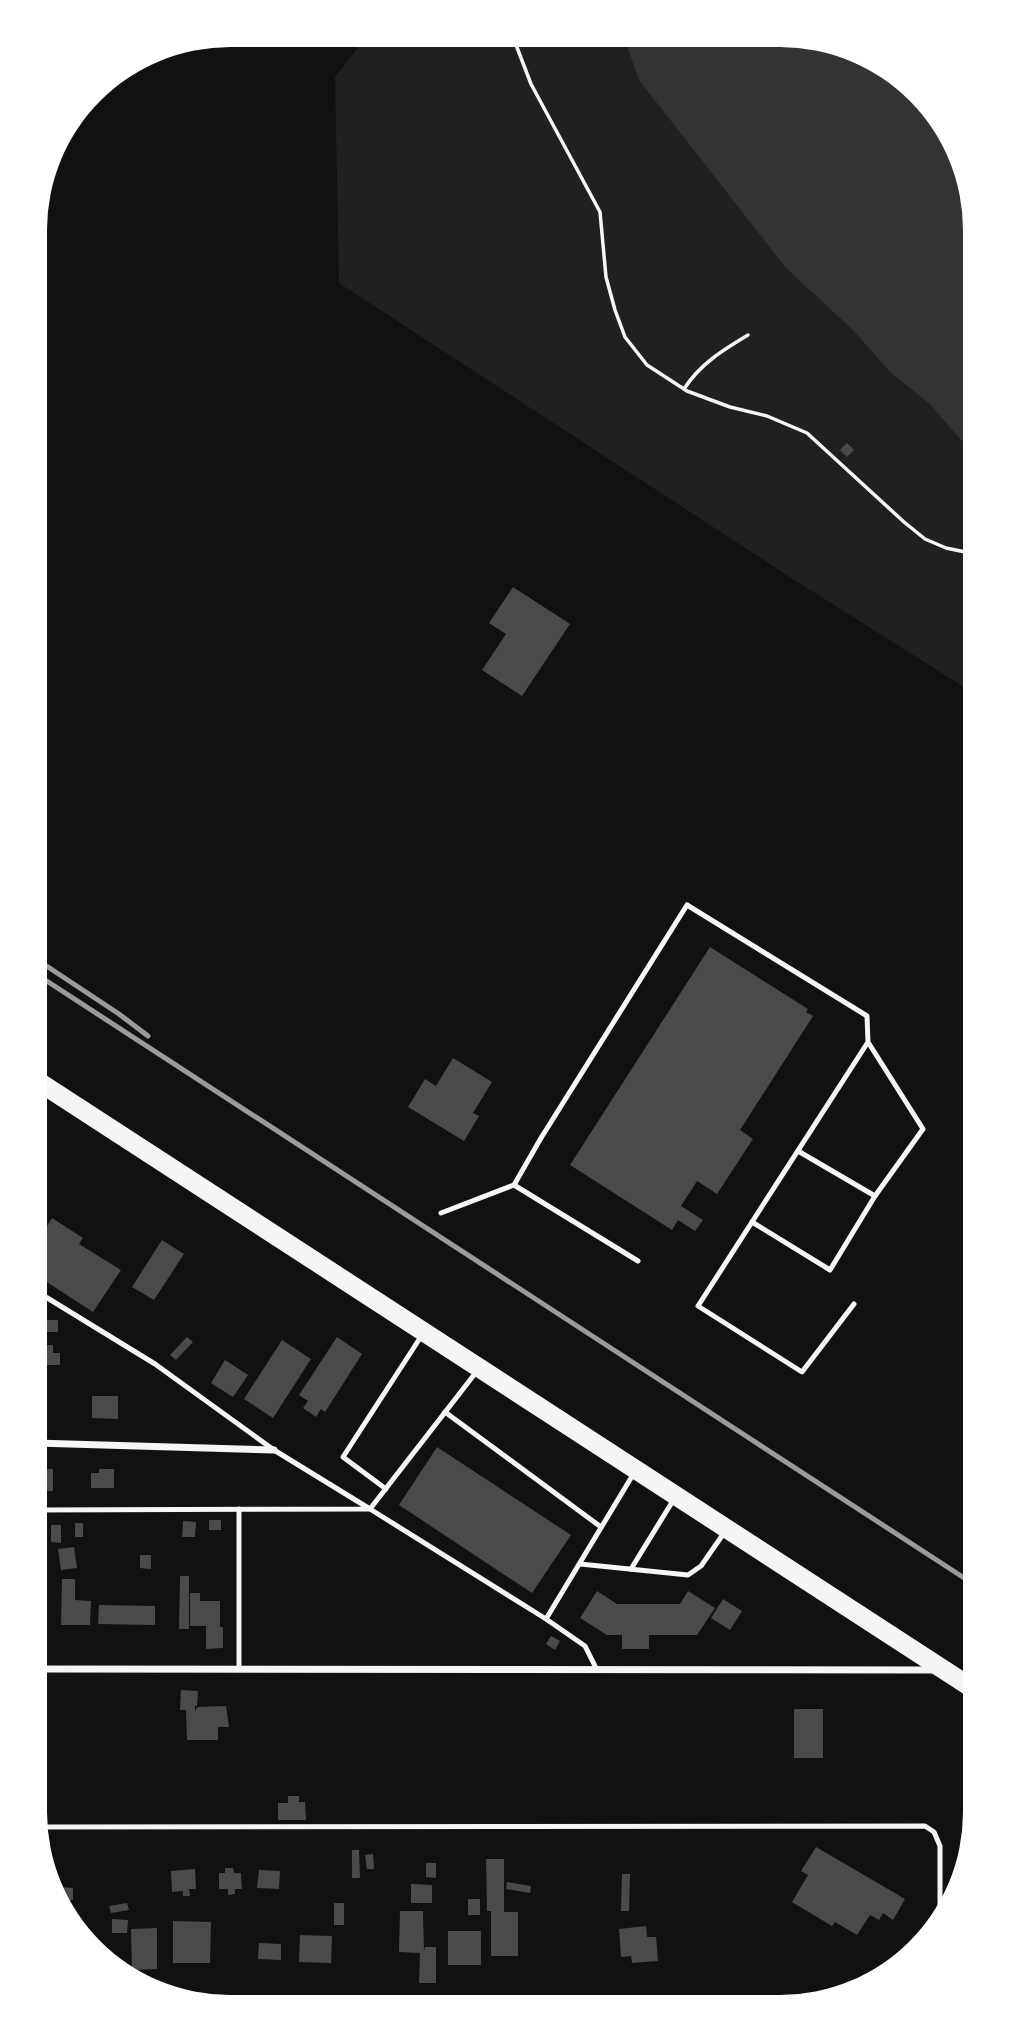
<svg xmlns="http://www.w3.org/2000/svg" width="1010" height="2042" viewBox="0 0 1010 2042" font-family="'Public Sans',sans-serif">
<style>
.green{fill:#202020}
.water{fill:#333}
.building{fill:#4a4a4a}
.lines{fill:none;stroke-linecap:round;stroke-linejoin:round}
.path{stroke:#f5f5f5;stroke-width:3.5}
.service{stroke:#f5f5f5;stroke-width:5}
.minor{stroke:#f5f5f5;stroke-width:7}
.tertiary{stroke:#f5f5f5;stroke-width:12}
.trunk{stroke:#f5f5f5;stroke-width:19}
.rail{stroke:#9a9a9a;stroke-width:5}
</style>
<rect width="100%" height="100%" fill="#111"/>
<!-- green -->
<polygon class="green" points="356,36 817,39 908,83 965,168 975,230 975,694 796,581 339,283 335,77 357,49"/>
<!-- water -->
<polygon class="water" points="624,37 817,39 908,83 965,168 975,230 975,450 962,441 930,404 890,372 853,330 786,268 639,80"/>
<!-- building -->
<g class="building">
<polygon points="847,443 854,450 847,457 840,450"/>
<polygon points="513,587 570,624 522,696 482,670 506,634 489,623"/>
<polygon points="710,947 808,1009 806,1012 813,1016 740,1130 753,1139 717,1194 697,1181 681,1206 703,1220 695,1231 678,1220 672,1230 570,1165"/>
<polygon points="453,1058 492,1082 473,1113 479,1116 464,1141 408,1107 425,1079 436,1086"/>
<polygon points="52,1218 83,1238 79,1244 121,1270 93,1312 36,1275 36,1243"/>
<polygon points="162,1240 184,1254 154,1300 132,1287"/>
<polygon points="36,1309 40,1309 40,1320 58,1320 58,1332 35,1332"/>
<polygon points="187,1337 193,1342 176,1360 170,1355"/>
<polygon points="337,1337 362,1354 325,1412 321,1409 316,1417 303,1408 308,1401 299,1395"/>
<polygon points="282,1340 311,1359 273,1418 244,1399"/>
<polygon points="35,1345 53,1345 53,1353 60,1353 60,1365 35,1365"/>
<polygon points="225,1360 248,1375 233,1397 211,1383"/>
<polygon points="92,1396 118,1396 118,1419 92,1418"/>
<polygon points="437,1447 571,1535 532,1593 399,1505"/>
<polygon points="36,1466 42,1466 42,1469 53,1469 53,1491 35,1491"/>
<polygon points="99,1469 114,1469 114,1488 91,1488 91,1473 99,1473"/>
<rect x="209" y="1520" width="12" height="10"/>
<polygon points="183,1521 196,1522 195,1537 182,1537"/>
<rect x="75" y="1523" width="8" height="14"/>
<polygon points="51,1525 61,1525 61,1543 51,1542"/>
<polygon points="74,1547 77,1568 61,1570 58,1549"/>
<polygon points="140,1555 151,1555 151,1569 140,1568"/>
<polygon points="180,1576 189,1576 189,1629 179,1629"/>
<polygon points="62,1579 75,1579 75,1600 91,1601 90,1625 61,1625"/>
<polygon points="597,1591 617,1604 680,1604 688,1591 715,1608 697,1635 649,1635 649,1649 622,1649 622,1635 607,1635 580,1618"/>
<polygon points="190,1593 200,1593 200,1601 220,1601 220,1627 223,1627 223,1648 206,1649 206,1626 190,1626"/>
<polygon points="35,1595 45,1595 46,1626 35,1626"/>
<polygon points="723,1599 742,1611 730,1630 711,1618"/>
<polygon points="99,1605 155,1606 155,1625 98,1624"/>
<polygon points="551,1636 560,1641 555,1650 546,1644"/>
<polygon points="181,1690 198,1691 197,1706 195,1706 195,1711 197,1707 226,1706 229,1727 218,1727 218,1740 187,1740 186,1710 180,1710"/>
<rect x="794" y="1709" width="29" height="49"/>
<polygon points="288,1796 299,1796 299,1802 305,1802 306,1820 278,1820 278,1803 288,1803"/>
<polygon points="816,1847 905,1899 893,1920 883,1913 879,1920 870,1915 857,1935 835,1922 832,1926 792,1902 808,1875 801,1871"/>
<polygon points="352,1850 359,1850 360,1878 352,1878"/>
<polygon points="373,1854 374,1869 367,1869 365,1855"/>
<polygon points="486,1859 504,1859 504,1912 518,1912 518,1956 491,1956 491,1911 487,1911"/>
<polygon points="426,1863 436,1863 436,1878 426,1877"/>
<polygon points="225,1868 233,1868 234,1873 241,1873 242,1889 235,1889 235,1894 228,1895 228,1889 219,1889 219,1873 225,1873"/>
<polygon points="195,1869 196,1889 189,1889 190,1896 183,1896 183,1891 172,1892 171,1871"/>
<polygon points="259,1870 280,1871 279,1889 257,1888"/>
<polygon points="622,1874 630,1874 629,1911 621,1911"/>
<polygon points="507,1882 531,1886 530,1893 506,1889"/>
<polygon points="411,1884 432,1885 432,1903 411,1903"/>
<polygon points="61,1887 73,1888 73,1900 62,1900"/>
<rect x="468" y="1899" width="12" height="16"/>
<polygon points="127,1903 129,1910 111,1913 109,1906"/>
<rect x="334" y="1903" width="10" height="22"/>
<polygon points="400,1911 423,1911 424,1951 425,1947 436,1947 436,1983 419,1983 420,1953 399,1952"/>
<polygon points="112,1919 128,1920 127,1933 112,1933"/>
<polygon points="173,1921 211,1922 210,1963 173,1963"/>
<polygon points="646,1926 647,1937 656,1937 658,1961 632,1963 631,1956 621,1957 619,1929"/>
<polygon points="157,1928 157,1969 132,1970 131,1929"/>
<rect x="448" y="1931" width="33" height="34"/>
<polygon points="300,1935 332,1936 331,1963 299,1962"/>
<polygon points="259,1943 281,1944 281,1960 258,1959"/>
</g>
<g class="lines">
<!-- path -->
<g class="path">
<polyline points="513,37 531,84 600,212 606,277 615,310 625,337 647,365 687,391 730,407 767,416 807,433 904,522 925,539 946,548 975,554"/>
<path d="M684 389C700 364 723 350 748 335"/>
</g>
<!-- service -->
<g class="service">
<polyline points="798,1151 875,1196"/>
<polyline points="514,1185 541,1138 687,905 867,1016 868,1042 923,1129 875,1196 830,1270 752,1222 868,1042"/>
<polyline points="441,1213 514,1185 638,1261"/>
<polyline points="752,1222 698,1306 802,1372 854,1304"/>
<polyline points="477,1371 370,1509 546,1619"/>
<polyline points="445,1412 601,1527"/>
<polyline points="386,1489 343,1457 422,1335"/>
<polyline points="239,1509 239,1669"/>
<polyline points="35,1510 370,1509 274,1450 155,1364 36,1291"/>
<polyline points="580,1564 688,1575 701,1566 724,1533"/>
<polyline points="631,1569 674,1499"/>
<polyline points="597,1670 585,1646 546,1619 634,1473"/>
<polyline points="37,1827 925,1826 934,1832 940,1846 940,1915"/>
</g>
<!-- minor -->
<g class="minor">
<polyline points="35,1443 274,1450"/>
<polyline points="35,1669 936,1670"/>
</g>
<!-- tertiary -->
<polyline class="tertiary" points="36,1102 48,1088"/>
<!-- trunk -->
<polyline class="trunk" points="36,1080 975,1690"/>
<!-- rail -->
<g class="rail">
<polyline points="36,959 119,1014 148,1036"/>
<polyline points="36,974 975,1585"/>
</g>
</g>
<!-- crop -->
<path d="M0 0H1010V2042H0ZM230 47H780A183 183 0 0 1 963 230V1812A183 183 0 0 1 780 1995H230A183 183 0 0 1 47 1812V230A183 183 0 0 1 230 47Z" fill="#fff" fill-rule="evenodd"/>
</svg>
